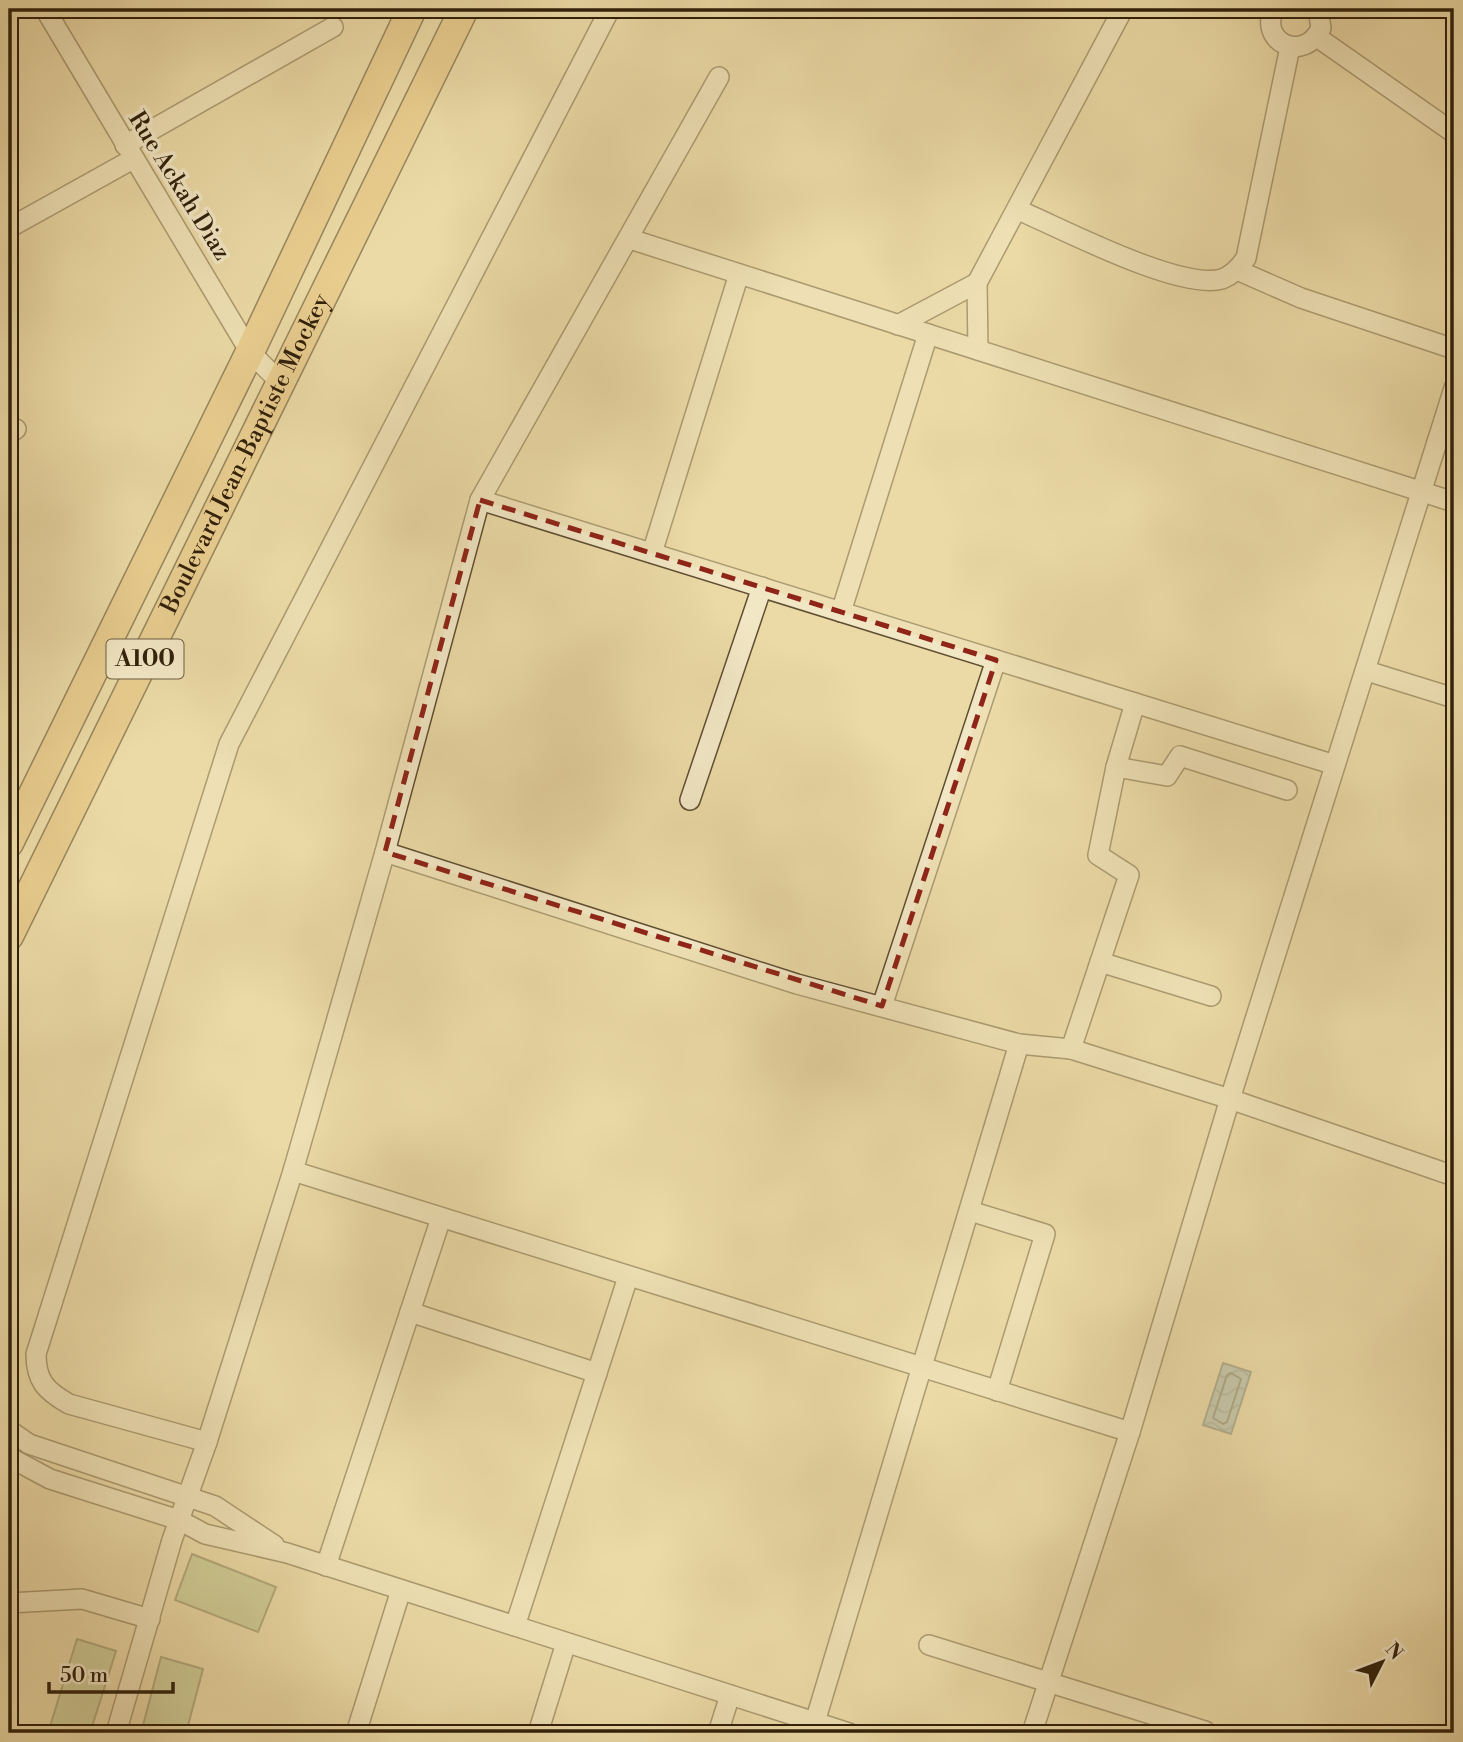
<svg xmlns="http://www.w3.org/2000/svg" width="1463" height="1742" viewBox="0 0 1463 1742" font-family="'Libre Bodoni',serif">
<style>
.garden{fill:#b3c18a;stroke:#72704a;stroke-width:2}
.water{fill:url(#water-waves);stroke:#737b70;stroke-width:2}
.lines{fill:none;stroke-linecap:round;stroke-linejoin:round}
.shore{stroke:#686c60;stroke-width:2}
.minor-casing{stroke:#604e32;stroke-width:22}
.highway-casing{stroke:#31200b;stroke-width:31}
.minor{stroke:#f2e7c5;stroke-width:19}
.highway{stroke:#e6bd73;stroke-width:28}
.marked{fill:none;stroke:#8f2418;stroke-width:5;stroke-dasharray:14 9;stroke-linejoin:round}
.labels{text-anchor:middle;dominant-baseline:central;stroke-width:7;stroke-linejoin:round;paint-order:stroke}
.shield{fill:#f2e7c5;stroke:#6b5c43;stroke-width:2}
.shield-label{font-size:23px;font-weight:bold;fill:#31200b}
.street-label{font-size:24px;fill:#31200b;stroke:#f2e7c5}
</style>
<defs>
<pattern id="water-waves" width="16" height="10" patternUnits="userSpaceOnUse" patternTransform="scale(1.75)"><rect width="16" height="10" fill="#9fb7b4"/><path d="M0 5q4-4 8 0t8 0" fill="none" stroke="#829491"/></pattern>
</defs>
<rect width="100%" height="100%" fill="#ebdaa6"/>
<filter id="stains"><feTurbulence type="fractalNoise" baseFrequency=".00286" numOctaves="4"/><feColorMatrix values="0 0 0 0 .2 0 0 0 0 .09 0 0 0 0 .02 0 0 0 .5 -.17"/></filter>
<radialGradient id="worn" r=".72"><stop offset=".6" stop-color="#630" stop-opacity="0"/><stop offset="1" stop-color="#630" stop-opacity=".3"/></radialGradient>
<!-- garden -->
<g class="garden">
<polygon points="192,1554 276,1587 258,1632 175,1600"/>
<polygon points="77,1639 116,1651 90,1733 48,1733"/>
<polygon points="161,1657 203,1669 186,1733 141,1733"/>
</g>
<!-- water -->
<polygon class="water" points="1223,1363 1251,1372 1231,1434 1203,1425"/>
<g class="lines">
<!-- shore -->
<polygon class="shore" points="1231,1373 1241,1379 1227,1422 1223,1424 1213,1418 1227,1375"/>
<defs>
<g id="minor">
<polyline points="45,9 250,352 280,382"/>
<path d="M1274 9C1258 42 1304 64 1321 28L1318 9"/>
<polyline points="1317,37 1454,133"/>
<polyline points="125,145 333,27"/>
<path d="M1018 210C1061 228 1180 291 1222 279 1233 275 1240 267 1246 258L1290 47"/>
<polyline points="9,228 133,159"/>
<polyline points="630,239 1454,502"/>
<polyline points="1237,270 1301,298 1454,349"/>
<polyline points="898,325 977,283"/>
<polyline points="978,350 977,283 1123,9"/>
<polyline points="9,434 16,429"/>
<polyline points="480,500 1335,765"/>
<polyline points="652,553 739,274"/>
<polyline points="841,612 928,334"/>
<polyline points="1367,671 1454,698"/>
<polyline points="1116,767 1167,776 1180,756 1287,790"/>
<polyline points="690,800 762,587"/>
<polyline points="385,852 797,984 1019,1044 1071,1049 1230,1099 1454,1176"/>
<polyline points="1100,962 1211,996"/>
<polyline points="882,1006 996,660"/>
<polyline points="1071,1049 1129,875 1098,855 1116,767 1135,703"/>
<polyline points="293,1171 1130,1432"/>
<polyline points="970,1211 1045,1234 997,1391"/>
<polyline points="410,1312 597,1373"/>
<polyline points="9,1430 29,1444 215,1506 274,1545"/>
<path d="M207 1442 69 1404C46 1391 36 1381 36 1354L229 744 610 9"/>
<polyline points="9,1457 50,1479 179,1520 205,1534 287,1553 849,1733"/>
<polyline points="326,1566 441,1218"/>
<polyline points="9,1603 82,1599 150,1619"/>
<polyline points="515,1626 628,1277"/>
<polyline points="929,1645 1205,1731"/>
<polyline points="815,1722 1019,1044"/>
<polyline points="116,1733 172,1540 207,1442 293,1171 385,852 480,500 719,77"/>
<polyline points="356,1733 401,1590"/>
<polyline points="538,1733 566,1643"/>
<polyline points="718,1733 730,1695"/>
<polyline points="1032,1733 1130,1432 1230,1099 1454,388"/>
</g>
<g id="highway">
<polyline points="9,843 250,352 412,9"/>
<path id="s1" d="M9 936 464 9"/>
</g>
</defs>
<!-- minor casing -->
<use href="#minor" class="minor-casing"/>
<!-- highway casing -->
<use href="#highway" class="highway-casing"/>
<!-- minor -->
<use href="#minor" class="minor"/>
<!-- highway -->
<use href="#highway" class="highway"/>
</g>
<!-- marked area -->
<path d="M0 0H1463V1742H0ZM480 500 996 660 882 1006 385 852Z" fill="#ebdaa6" fill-opacity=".55" fill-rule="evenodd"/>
<path class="marked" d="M480 500 996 660 882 1006 385 852Z"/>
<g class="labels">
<!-- shield labels -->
<rect class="shield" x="106.5" y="639.5" width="77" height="39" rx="5"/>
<g class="shield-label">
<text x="145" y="659">A100</text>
</g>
<!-- street labels -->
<g class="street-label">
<text transform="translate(179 186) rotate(58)">Rue Ackah Diaz</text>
<text stroke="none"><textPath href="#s1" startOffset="537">Boulevard Jean-Baptiste Mockey</textPath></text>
</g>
</g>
<!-- margin -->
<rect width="1463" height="1742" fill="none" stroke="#ebdaa6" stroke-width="35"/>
<rect x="10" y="10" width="1442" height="1721" fill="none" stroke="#31200b" stroke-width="3.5"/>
<rect x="18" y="18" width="1428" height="1707" fill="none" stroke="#31200b" stroke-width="2"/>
<!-- north arrow -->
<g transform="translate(1382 1662) rotate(48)" stroke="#f2e7c5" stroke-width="5" paint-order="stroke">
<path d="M0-5L12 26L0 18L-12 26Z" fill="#31200b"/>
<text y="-10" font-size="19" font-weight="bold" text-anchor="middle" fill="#31200b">N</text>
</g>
<!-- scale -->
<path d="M49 1682v10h124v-10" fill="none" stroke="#31200b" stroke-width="3.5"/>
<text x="60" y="1682" font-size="21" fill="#31200b" stroke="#f2e7c5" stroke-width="5" paint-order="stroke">50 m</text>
<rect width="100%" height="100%" filter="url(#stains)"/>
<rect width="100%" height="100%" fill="url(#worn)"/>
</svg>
